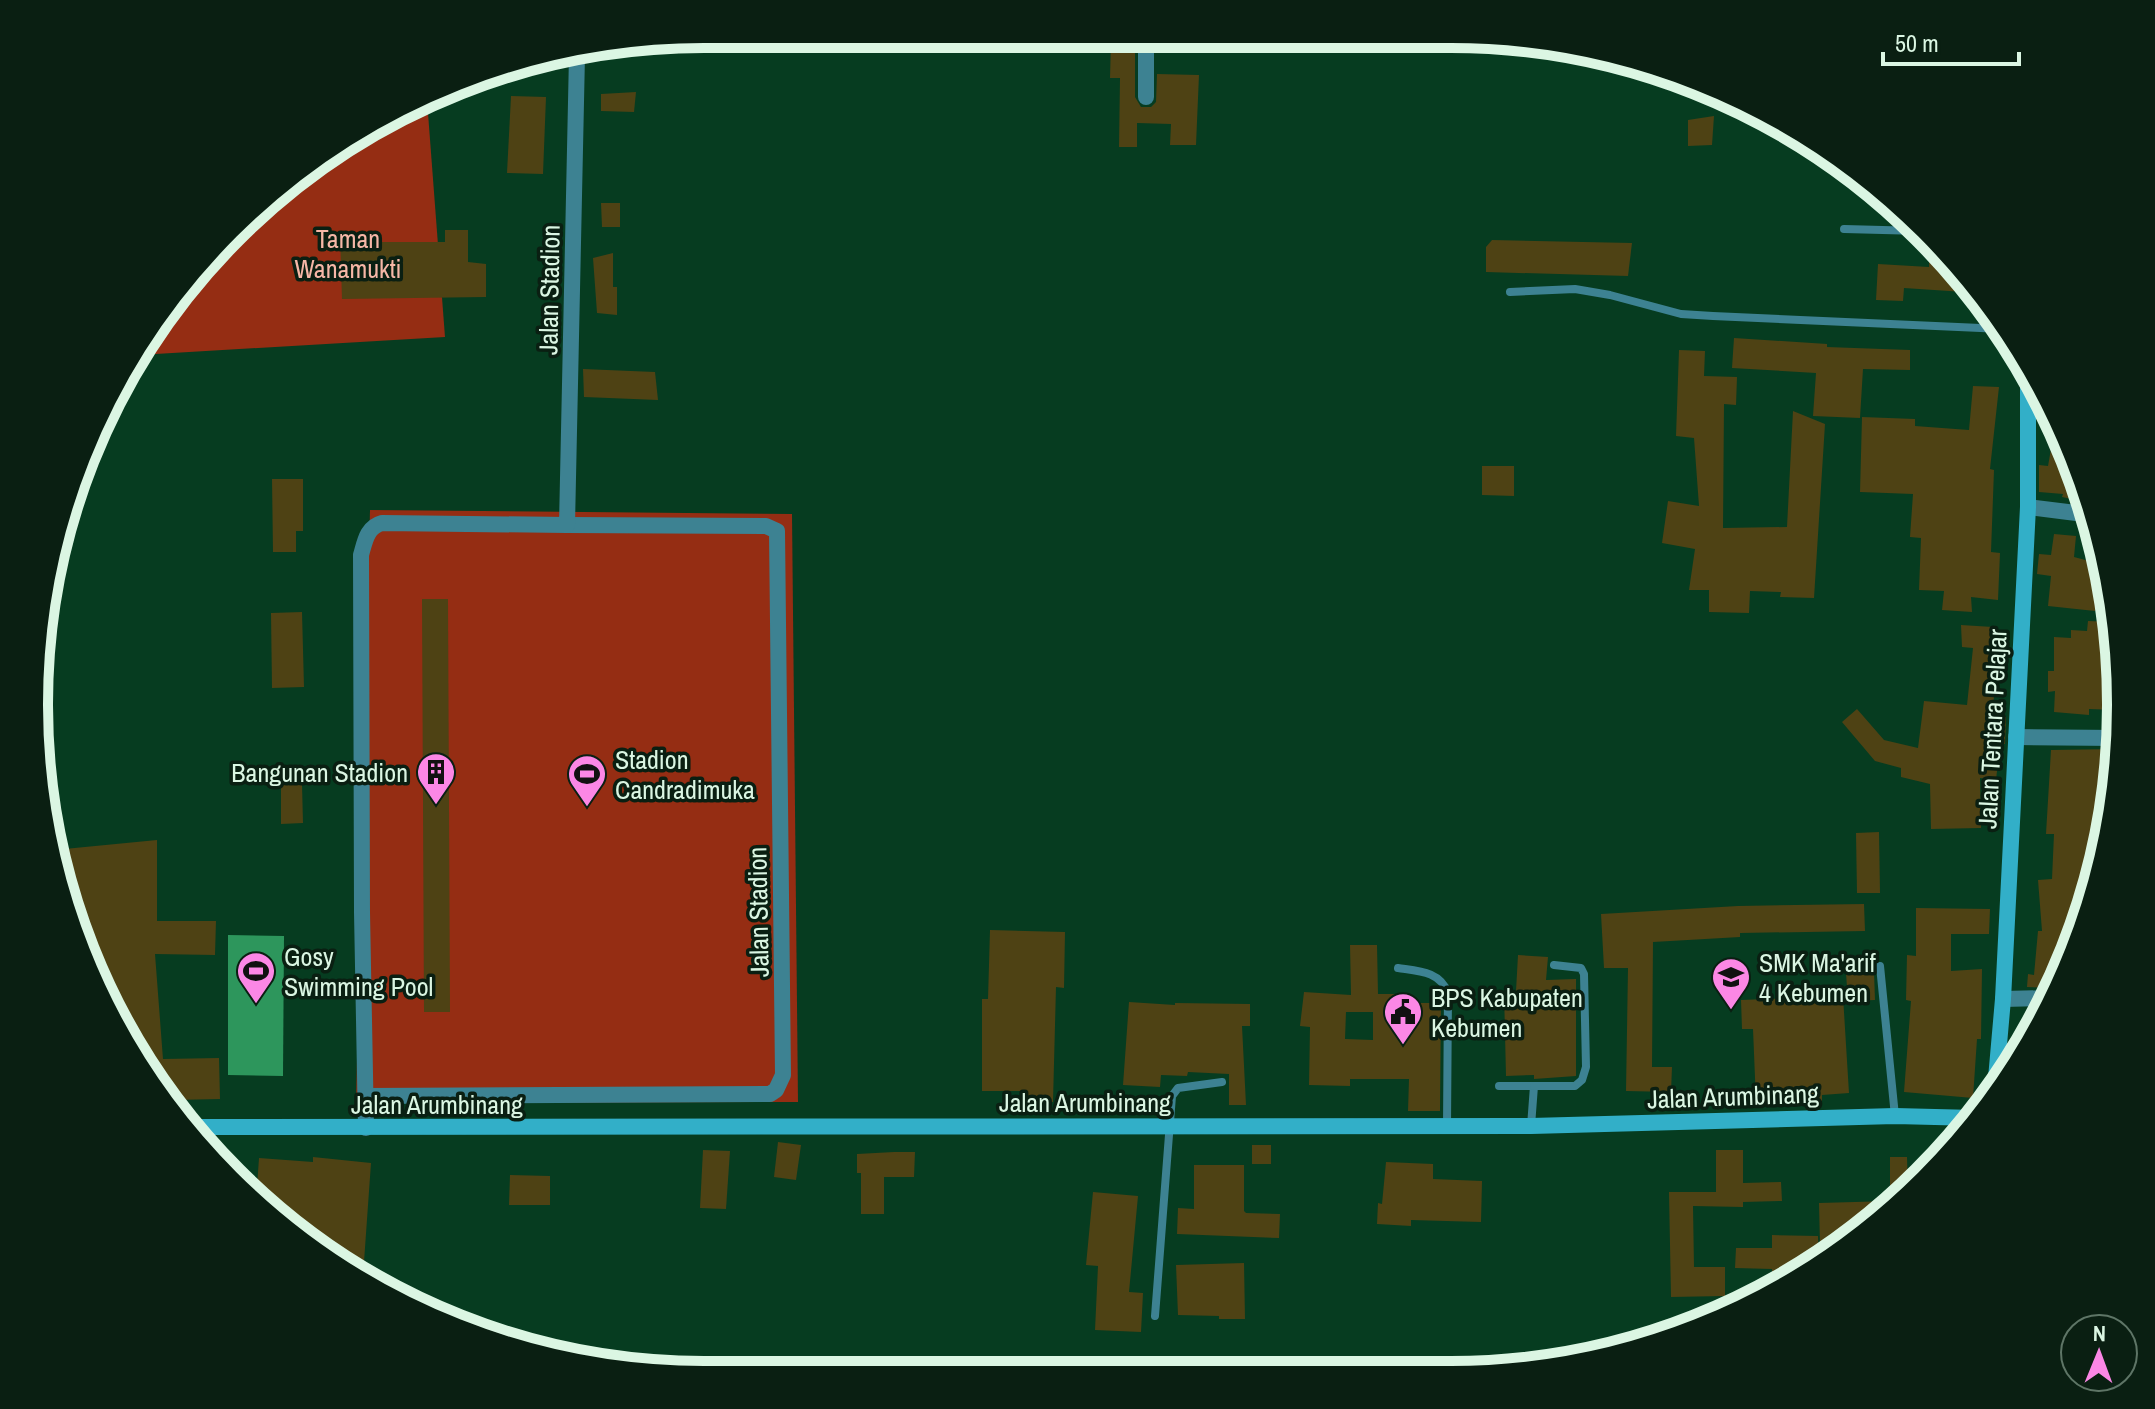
<svg xmlns="http://www.w3.org/2000/svg" width="2155" height="1409" viewBox="0 0 2155 1409" font-family="'Archivo Narrow',sans-serif">
<style>
.green{fill:#952d13}
.water{fill:#2d965c}
.building{fill:#4e4214;fill-rule:evenodd}
.lines{fill:none;stroke-linecap:round;stroke-linejoin:round}
.service{stroke:#3d8292;stroke-width:8}
.minor{stroke:#3d8292;stroke-width:16}
.secondary{stroke:#32afc8;stroke-width:16}
.labels{text-anchor:middle;dominant-baseline:central;stroke-width:7;stroke-linejoin:round;paint-order:stroke}
.park-label{font-size:26px;fill:#f6b7a7;stroke:#0a1f12}
.street-label{font-size:26px;fill:#dbf6e3;stroke:#0a1f12}
.poi-label{font-size:26px;fill:#dbf6e3;stroke:#0a1f12;text-anchor:start}
.rim{fill:none;stroke:#dbf6e3;stroke-width:10}
</style>
<rect width="100%" height="100%" fill="#063c20"/>
<!-- green -->
<g class="green">
<polygon points="427,100 445,337 139,355 173,296 332,147"/>
<polygon points="370,510 792,514 798,1102 356,1103"/>
</g>
<!-- water -->
<polygon class="water" points="228,935 284,936 283,1076 228,1075"/>
<!-- building -->
<g class="building">
<polygon points="1111,40 1135,40 1135,97 1141,107 1151,107 1156,102 1157,74 1199,75 1196,145 1170,145 1171,124 1137,123 1137,147 1119,147 1120,78 1110,78"/>
<polygon points="636,92 634,112 601,111 601,94"/>
<polygon points="511,96 546,97 543,174 507,173"/>
<polygon points="1714,116 1712,145 1688,146 1688,120"/>
<polygon points="601,203 620,203 620,227 602,227"/>
<polygon points="445,230 468,230 468,262 486,264 486,297 342,299 340,234 371,234 371,242 445,242"/>
<polygon points="1492,240 1632,243 1628,276 1486,272 1486,247"/>
<polygon points="613,253 613,287 617,287 617,315 597,313 593,258"/>
<polygon points="1929,259 1949,260 1979,293 1904,288 1903,301 1876,300 1878,264 1929,267"/>
<polygon points="1734,338 1827,344 1827,347 1910,350 1910,370 1863,369 1860,418 1813,416 1816,373 1732,368"/>
<polygon points="1679,350 1705,351 1704,376 1737,377 1736,405 1724,404 1723,528 1787,527 1793,411 1825,424 1814,598 1780,597 1781,592 1750,591 1749,613 1709,612 1709,590 1689,590 1695,549 1662,543 1668,501 1699,506 1694,438 1676,436"/>
<polygon points="583,369 655,372 658,400 584,397"/>
<polygon points="1973,386 1999,387 1990,469 1994,470 1991,552 2000,553 1998,600 1971,597 1972,612 1942,610 1944,591 1919,590 1921,538 1910,537 1913,494 1860,492 1862,417 1915,419 1915,426 1969,430"/>
<polygon points="2051,449 2069,452 2087,502 2062,497 2063,494 2039,492 2039,465 2048,466"/>
<polygon points="1482,466 1514,466 1514,496 1482,495"/>
<polygon points="272,479 303,479 303,531 296,531 296,552 273,552"/>
<polygon points="2054,534 2076,536 2074,557 2104,565 2106,579 2104,587 2096,585 2095,611 2048,606 2051,576 2037,574 2039,554 2051,555"/>
<polygon points="422,599 448,599 450,1012 424,1012"/>
<polygon points="302,612 304,687 272,688 271,613"/>
<polygon points="2088,621 2113,622 2118,651 2116,710 2089,709 2089,715 2054,712 2055,691 2048,692 2048,671 2054,671 2054,637 2071,638 2071,630 2087,631"/>
<polygon points="1961,625 1993,627 1991,657 1998,657 1992,716 2006,717 2005,744 2000,744 1996,780 1980,778 1981,828 1931,829 1930,784 1901,777 1901,768 1875,761 1842,722 1857,709 1884,740 1918,748 1924,701 1967,705 1973,648 1962,647"/>
<polygon points="2117,749 2115,792 2085,920 2055,988 2027,987 2028,974 2034,975 2038,931 2042,931 2038,880 2052,879 2054,834 2046,834 2051,750"/>
<polygon points="281,784 302,784 303,823 281,824"/>
<polygon points="1879,832 1880,893 1857,893 1856,833"/>
<polygon points="157,840 157,921 216,921 215,955 155,954 163,1059 219,1058 220,1099 173,1100 124,1040 57,878 54,850"/>
<polygon points="1864,904 1865,931 1740,933 1740,937 1653,942 1652,1067 1672,1067 1671,1092 1626,1091 1628,968 1604,968 1601,914 1738,906"/>
<polygon points="1916,908 1990,909 1989,934 1951,934 1951,971 1982,969 1981,1039 1977,1039 1973,1098 1904,1092 1911,1001 1906,1000 1907,955 1916,956"/>
<polygon points="990,930 1065,932 1064,988 1056,987 1053,1102 1026,1101 1026,1091 982,1091 982,999 988,999"/>
<path d="M1350 945H1377L1378 994H1404V1003H1441L1440 1111H1408L1409 1079H1350V1086L1309 1085 1310 1027 1300 1026 1304 992 1351 995ZM1346 1012H1373V1040L1345 1039Z"/>
<polygon points="1518,955 1548,957 1546,980 1576,979 1576,1076 1534,1079 1534,1075 1506,1076 1504,991 1516,991"/>
<polygon points="1874,972 1875,1000 1848,1001 1846,973"/>
<polygon points="1843,996 1849,1093 1822,1095 1822,1103 1794,1104 1794,1100 1756,1102 1753,1029 1742,1029 1741,1000"/>
<polygon points="1129,1002 1175,1005 1175,1003 1250,1004 1250,1026 1242,1026 1246,1105 1229,1105 1229,1074 1188,1072 1187,1076 1161,1075 1160,1087 1123,1085"/>
<polygon points="2028,1009 2045,1009 2027,1046"/>
<polygon points="778,1142 801,1145 796,1180 774,1177"/>
<rect x="1252" y="1145" width="19" height="19"/>
<polygon points="703,1150 730,1151 726,1209 700,1208"/>
<polygon points="1716,1150 1743,1150 1743,1183 1781,1182 1782,1201 1743,1202 1743,1207 1693,1206 1694,1267 1725,1267 1725,1296 1671,1297 1669,1192 1716,1192"/>
<polygon points="894,1152 915,1152 914,1177 884,1177 884,1214 861,1214 861,1173 857,1173 857,1154"/>
<polygon points="313,1157 371,1163 363,1276 262,1208 256,1201 259,1158 313,1162"/>
<polygon points="1890,1157 1907,1157 1908,1190 1858,1237 1844,1246 1820,1246 1819,1203 1890,1201"/>
<polygon points="1386,1162 1433,1164 1433,1179 1482,1181 1481,1222 1411,1220 1411,1226 1377,1224 1378,1203 1382,1204"/>
<polygon points="1194,1165 1244,1165 1244,1211 1246,1213 1280,1214 1279,1238 1177,1234 1178,1208 1194,1209"/>
<polygon points="510,1175 550,1176 550,1205 509,1205"/>
<polygon points="1093,1192 1138,1196 1129,1292 1143,1293 1141,1332 1095,1330 1098,1266 1086,1265"/>
<polygon points="1772,1235 1818,1236 1819,1261 1800,1273 1772,1272 1772,1269 1735,1268 1736,1248 1772,1248"/>
<polygon points="1244,1263 1245,1319 1219,1319 1219,1316 1178,1315 1176,1265"/>
</g>
<g class="lines">
<!-- service -->
<g class="service">
<polyline points="1844,229 1921,231"/>
<polyline points="1510,292 1575,289 1610,295 1681,314 1713,316 2003,329"/>
<polyline points="1880,966 1895,1116"/>
<path d="M1398 968C1418 971 1440 971 1448 993L1447 1126"/>
<polyline points="1499,1086 1534,1086 1531,1126"/>
<polyline points="1534,1086 1575,1086 1582,1080 1586,1067 1584,974 1581,968 1554,965"/>
<polyline points="1155,1316 1172,1096 1178,1088 1222,1082"/>
</g>
<!-- minor -->
<g class="minor">
<polyline points="1146,97 1146,37"/>
<polyline points="2028,507 2092,515"/>
<polyline points="2016,737 2117,738"/>
<polyline points="2003,999 2050,998"/>
<polyline points="365,1096 770,1094 776,1090 783,1075 777,531 766,526 567,525"/>
<path d="M366 1128 362 912 361 555C365 541 367 527 382 523L567 525 577 55"/>
</g>
<!-- secondary -->
<g class="secondary">
<polyline points="1995,1090 2003,999 2028,507 2028,370"/>
<polyline points="195,1127 1531,1126 1895,1116 1975,1118"/>
</g>
</g>
<!-- icons -->
<defs>
<symbol id="building-pin" viewBox="-11 -11 22 30"><path d="M0 17L-7.5 6A9.5 9.5 0 1 1 7.5 6Z" fill="#fb87e5" stroke="#0a1f12"/><path d="M-4-6H4V6H1V3H-1V6H-4ZM-2.5-4.3h1.7v1.8h-1.7ZM.8-4.3h1.7v1.8H.8ZM-2.5-1h1.7V.8h-1.7ZM.8-1h1.7V.8H.8Z" fill="#111"/></symbol>
<symbol id="stadium-pin" viewBox="-11 -11 22 30"><path d="M0 17L-7.5 6A9.5 9.5 0 1 1 7.5 6Z" fill="#fb87e5" stroke="#0a1f12"/><path d="M0-5a6.5 5 0 1 0 0 10a6.5 5 0 1 0 0-10ZM-3.5-1.8h7v3.6h-7Z" fill="#111"/></symbol>
<symbol id="school-pin" viewBox="-11 -11 22 30"><path d="M0 17L-7.5 6A9.5 9.5 0 1 1 7.5 6Z" fill="#fb87e5" stroke="#0a1f12"/><path d="M0-5L7-2L0 1L-7-2ZM-4 1L0 2.5L4 1V4Q0 6-4 4Z" fill="#111"/></symbol>
<symbol id="civic-pin" viewBox="-11 -11 22 30"><path d="M0 17L-7.5 6A9.5 9.5 0 1 1 7.5 6Z" fill="#fb87e5" stroke="#0a1f12"/><path d="M-.6-6.5H3V-4.5H.6V-3L4-1V1h2V6H-6V1h2V-1L-.6-3ZM-1.2 2.5V6h2.4V2.5Z" fill="#111"/></symbol>
</defs>
<g fill-rule="evenodd">
<use href="#building-pin" x="414" y="750" width="44" height="60"/>
<use href="#stadium-pin" x="565" y="752" width="44" height="60"/>
<use href="#stadium-pin" x="234" y="949" width="44" height="60"/>
<use href="#school-pin" x="1709" y="955" width="44" height="60"/>
<use href="#civic-pin" x="1381" y="990" width="44" height="60"/>
</g>
<g class="labels">
<!-- park labels -->
<g class="park-label">
<text x="348" y="238">Taman<tspan x="348" dy="30">Wanamukti</tspan></text>
</g>
<!-- street labels -->
<g class="street-label">
<text transform="translate(549 290) rotate(-89)">Jalan Stadion</text>
<text transform="translate(1992 729) rotate(-87)">Jalan Tentara Pelajar</text>
<text transform="translate(758 912) rotate(-91)">Jalan Stadion</text>
<text transform="translate(1733 1096) rotate(-2)">Jalan Arumbinang</text>
<text x="1085" y="1102">Jalan Arumbinang</text>
<text x="437" y="1104">Jalan Arumbinang</text>
</g>
<!-- poi labels -->
<g class="poi-label">
<text x="615" y="759">Stadion<tspan x="615" dy="30">Candradimuka</tspan></text>
<text x="408" y="772" text-anchor="end">Bangunan Stadion</text>
<text x="284" y="956">Gosy<tspan x="284" dy="30">Swimming Pool</tspan></text>
<text x="1759" y="962">SMK Ma'arif<tspan x="1759" dy="30">4 Kebumen</tspan></text>
<text x="1431" y="997">BPS Kabupaten<tspan x="1431" dy="30">Kebumen</tspan></text>
</g>
</g>
<!-- crop -->
<path d="M0 0H2155V1409H0ZM704 48H1451A656 656 0 0 1 2107 704V705A656 656 0 0 1 1451 1361H704A656 656 0 0 1 48 705V704A656 656 0 0 1 704 48Z" fill="#0a1f12" fill-rule="evenodd"/>
<path class="rim" d="M704 48H1451A656 656 0 0 1 2107 704V705A656 656 0 0 1 1451 1361H704A656 656 0 0 1 48 705V704A656 656 0 0 1 704 48Z"/>
<!-- north arrow -->
<g transform="translate(2099 1353) rotate(1)"><circle r="38" fill="#0a1f12" stroke="#5e7566" stroke-width="2"/>
<path d="M0-6L14 30L0 20L-14 30Z" fill="#fb87e5"/>
<text y="-12" font-size="22" font-weight="bold" text-anchor="middle" fill="#dbf6e3">N</text>
</g>
<!-- scale -->
<path d="M1883 52v12h136v-12" fill="none" stroke="#dbf6e3" stroke-width="4"/>
<text x="1895" y="52" font-size="24" fill="#dbf6e3" stroke="#0a1f12" stroke-width="6" paint-order="stroke">50 m</text>
</svg>
